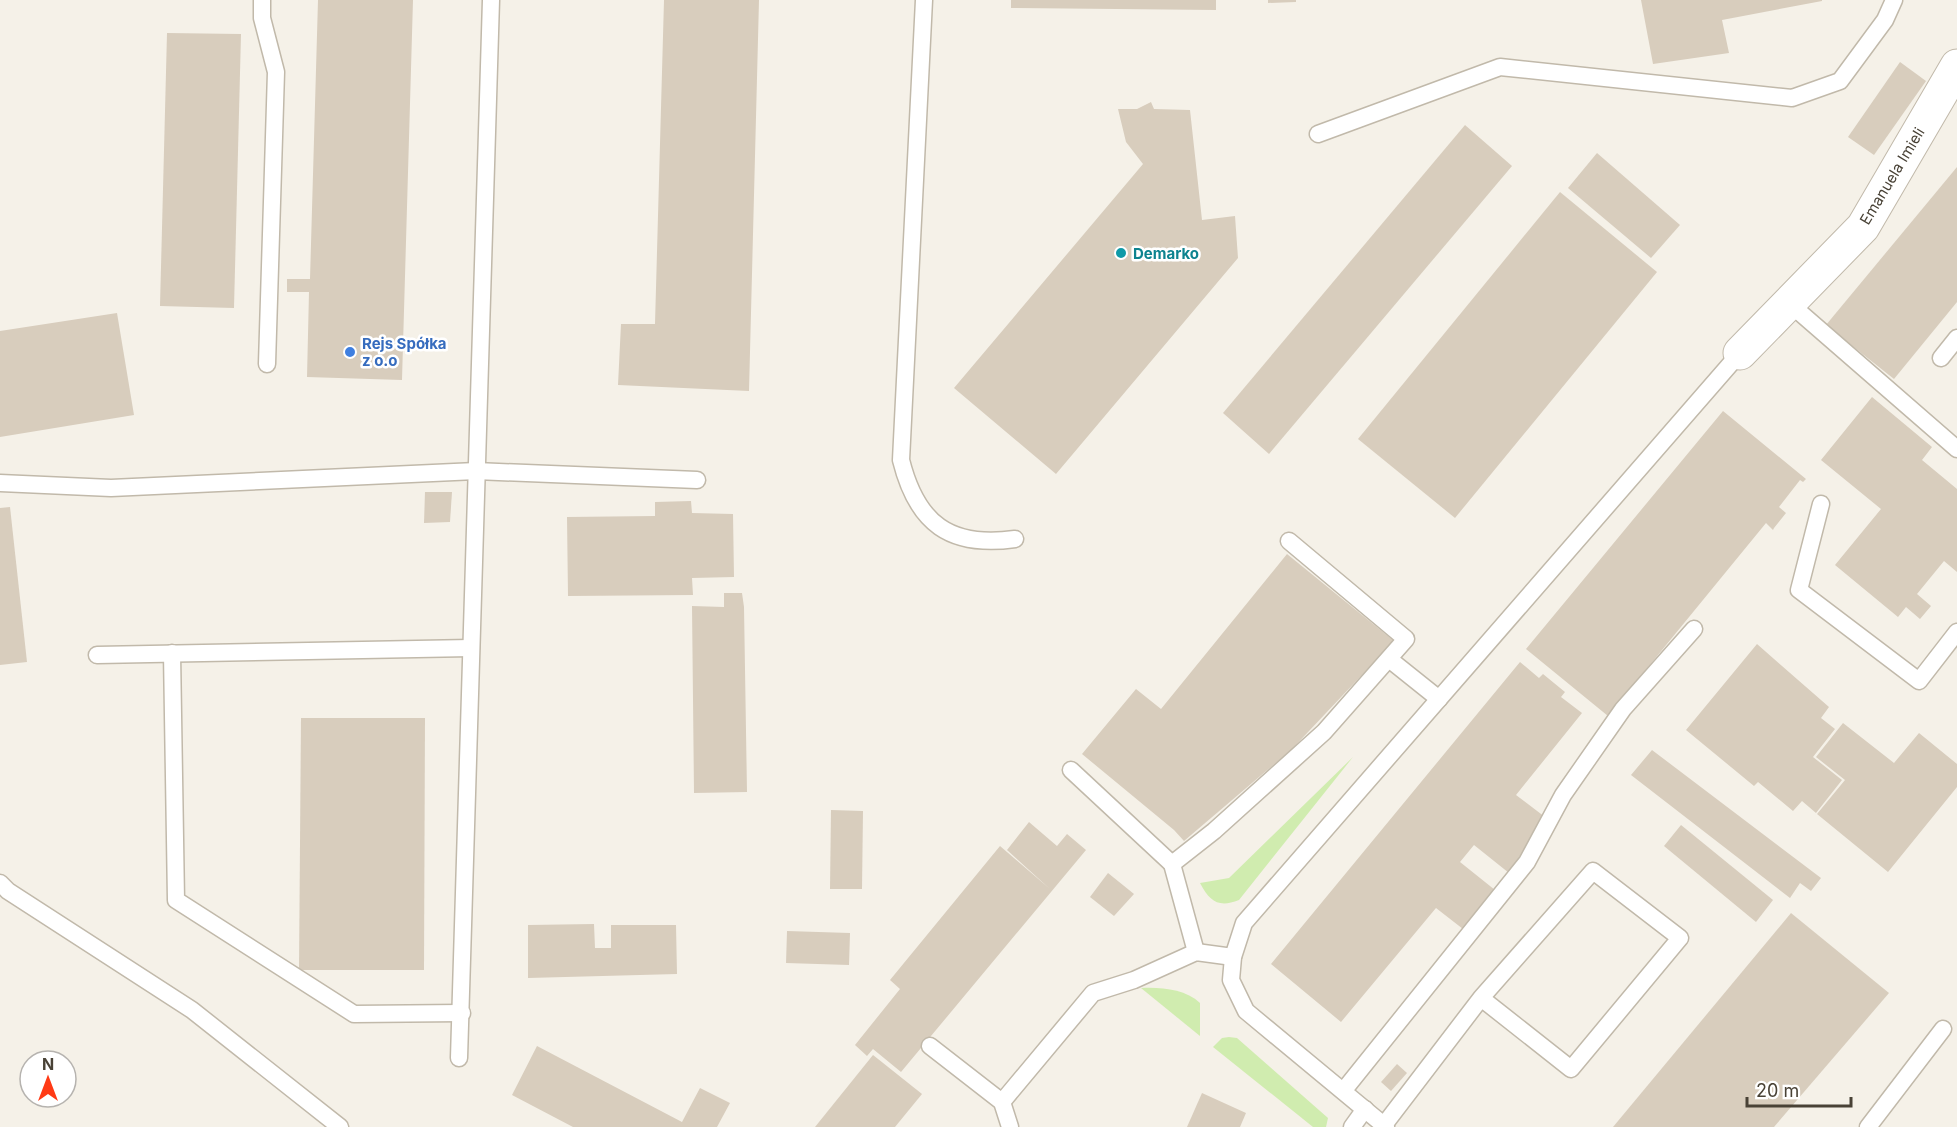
<svg xmlns="http://www.w3.org/2000/svg" width="1957" height="1127" viewBox="0 0 1957 1127" font-family="Inter,sans-serif">
<style>
.green{fill:#d0ecaf}
.building{fill:#d8cdbd}
.lines{fill:none;stroke-linecap:round;stroke-linejoin:round}
.service-casing{stroke:#c1b9aa;stroke-width:19}
.minor-casing{stroke:#c1b9aa;stroke-width:35}
.service{stroke:#fff;stroke-width:16}
.minor{stroke:#fff;stroke-width:33}
.culture-dot{fill:#0f9aa8;stroke:#fff;stroke-width:2}
.shop-dot{fill:#3f7fe0;stroke:#fff;stroke-width:2}
.labels{text-anchor:middle;dominant-baseline:central;stroke-width:5;stroke-linejoin:round;paint-order:stroke}
.street-label{font-size:15px;fill:#494236;stroke:#fff}
.culture-label{font-size:15px;font-weight:bold;fill:#0d838f;stroke:#fff;text-anchor:start}
.shop-label{font-size:15px;font-weight:bold;fill:#366cbe;stroke:#fff;text-anchor:start}
</style>
<rect width="100%" height="100%" fill="#f5f1e8"/>
<!-- green -->
<g class="green">
<path d="M1353 757 1239 900C1219 908 1210 902 1200 883L1229 878Z"/>
<path d="M1141 988C1161 987 1185 989 1200 1003V1036Z"/>
<polygon points="1229,1037 1237,1038 1328,1118 1326,1127 1313,1127 1213,1047 1222,1038"/>
</g>
<!-- building -->
<g class="building">
<polygon points="318,0 413,0 402,380 307,377 309,292 287,292 287,279 310,279"/>
<polygon points="664,0 759,0 749,391 618,385 621,324 655,324"/>
<polygon points="1011,0 1216,0 1216,10 1011,8"/>
<polygon points="1268,0 1296,0 1296,2 1268,3"/>
<polygon points="1641,0 1822,0 1822,1 1722,20 1729,53 1653,64"/>
<polygon points="167,33 241,34 234,308 160,306"/>
<polygon points="1900,62 1926,81 1874,155 1848,137"/>
<polygon points="1151,102 1154,109 1190,110 1202,220 1235,216 1238,258 1056,474 954,388 1143,164 1126,142 1118,109 1137,109"/>
<polygon points="1465,125 1512,166 1269,454 1223,413"/>
<polygon points="1597,153 1680,225 1651,258 1568,188"/>
<polygon points="1957,167 1957,302 1894,379 1826,325"/>
<polygon points="1560,192 1657,272 1455,518 1358,439"/>
<polygon points="117,313 134,415 0,437 0,331"/>
<polygon points="1872,397 1932,447 1922,460 1957,489 1957,572 1944,561 1917,594 1931,606 1920,619 1906,607 1898,617 1835,565 1881,509 1821,460"/>
<polygon points="1723,411 1806,479 1803,482 1800,480 1779,507 1786,513 1774,528 1773,530 1766,523 1608,716 1526,649"/>
<polygon points="425,492 452,492 450,522 424,523"/>
<polygon points="691,501 692,513 733,514 734,577 692,578 693,595 568,596 567,517 655,516 655,502"/>
<polygon points="10,507 27,662 0,665 0,508"/>
<polygon points="1287,554 1394,641 1292,749 1184,841 1174,830 1082,754 1136,689 1161,709"/>
<polygon points="724,593 742,593 744,607 747,792 694,793 692,606 724,607"/>
<polygon points="1757,644 1829,707 1821,718 1835,729 1813,757 1842,780 1816,813 1802,801 1793,811 1758,782 1754,786 1686,730"/>
<polygon points="1520,662 1539,678 1543,674 1565,692 1561,697 1582,713 1516,795 1545,817 1509,873 1474,845 1460,862 1495,890 1463,929 1436,908 1341,1022 1271,964"/>
<polygon points="301,718 425,718 424,970 299,970"/>
<polygon points="1843,723 1894,763 1919,733 1957,764 1957,787 1888,872 1817,814 1845,780 1816,757"/>
<polygon points="1652,750 1821,878 1811,891 1800,883 1790,898 1631,775"/>
<polygon points="831,810 863,811 862,889 830,889"/>
<polygon points="1029,822 1057,846 1067,834 1086,850 901,1072 873,1049 867,1056 855,1045 900,989 890,980 1000,846 1050,889 1007,850"/>
<polygon points="1681,825 1773,900 1756,922 1664,846"/>
<polygon points="1108,873 1134,894 1114,916 1090,897"/>
<polygon points="1791,913 1889,993 1774,1127 1613,1127"/>
<polygon points="594,924 595,948 611,948 611,925 676,925 677,974 528,978 528,925"/>
<polygon points="787,931 850,933 849,965 786,963"/>
<polygon points="537,1046 682,1122 700,1088 730,1103 717,1127 573,1127 512,1095"/>
<polygon points="873,1055 922,1094 895,1127 815,1127"/>
<polygon points="1397,1064 1407,1073 1391,1091 1381,1082"/>
<polygon points="1202,1093 1246,1113 1240,1127 1187,1127"/>
</g>
<g class="lines">
<defs>
<g id="service">
<polyline points="262,0 262,18 276,72 267,364"/>
<path d="M924 0 901 460C917 524 950 548 1015 539"/>
<polyline points="1318,134 1500,67 1792,98 1840,81 1885,20 1894,0"/>
<polyline points="1789,303 1957,449"/>
<polyline points="1941,358 1957,338"/>
<polyline points="0,483 111,488 476,471 697,480"/>
<polyline points="1821,504 1799,590 1919,681 1957,632"/>
<polyline points="172,653 176,900 354,1014 462,1013"/>
<polyline points="97,655 471,648"/>
<polyline points="1389,659 1439,699"/>
<polyline points="1071,770 1172,864"/>
<polyline points="0,883 8,891 192,1010 340,1127"/>
<polyline points="1196,952 1172,864 1214,831 1324,732 1406,639 1289,541"/>
<polyline points="930,1046 1002,1102 1010,1127"/>
<polyline points="459,1058 491,0"/>
<polyline points="1344,1090 1527,862 1563,795 1623,709 1694,629"/>
<polyline points="1002,1102 1093,993 1134,980 1196,952 1233,957"/>
<polyline points="1384,1125 1481,998 1593,871 1680,938 1571,1069 1481,998"/>
<polyline points="1352,1127 1365,1109"/>
<polyline points="1386,1127 1246,1011 1231,980 1233,957 1244,923 1740,353"/>
<polyline points="1868,1127 1943,1029"/>
</g>
<polyline id="minor" points="1740,353 1863,227 1957,66"/>
</defs>
<!-- service casing -->
<use href="#service" class="service-casing"/>
<!-- minor casing -->
<use href="#minor" class="minor-casing"/>
<!-- service -->
<use href="#service" class="service"/>
<!-- minor -->
<use href="#minor" class="minor"/>
</g>
<!-- markers -->
<circle class="culture-dot" cx="1121" cy="253" r="6"/>
<circle class="shop-dot" cx="350" cy="352" r="6"/>
<g class="labels">
<!-- street labels -->
<g class="street-label">
<text transform="translate(1892 176) rotate(-59)">Emanuela Imieli</text>
</g>
<!-- culture labels -->
<g class="culture-label">
<text x="1133" y="253">Demarko</text>
</g>
<!-- shop labels -->
<g class="shop-label">
<text x="362" y="343">Rejs Spółka<tspan x="362" dy="17">z o.o</tspan></text>
</g>
</g>
<!-- north arrow -->
<g transform="translate(48 1079)"><circle r="28" fill="#ffffff" stroke="#b6b3af" stroke-width="1.5"/>
<path d="M0-4.5L10 22L0 15L-10 22Z" fill="#ff3a15"/>
<text y="-9" font-size="16" font-weight="bold" text-anchor="middle" fill="#494236">N</text>
</g>
<!-- scale -->
<path d="M1747 1097v9h104v-9" fill="none" stroke="#494236" stroke-width="3"/>
<text x="1756" y="1097" font-size="18" fill="#494236" stroke="#ffffff" stroke-width="4.5" paint-order="stroke">20 m</text>
</svg>
